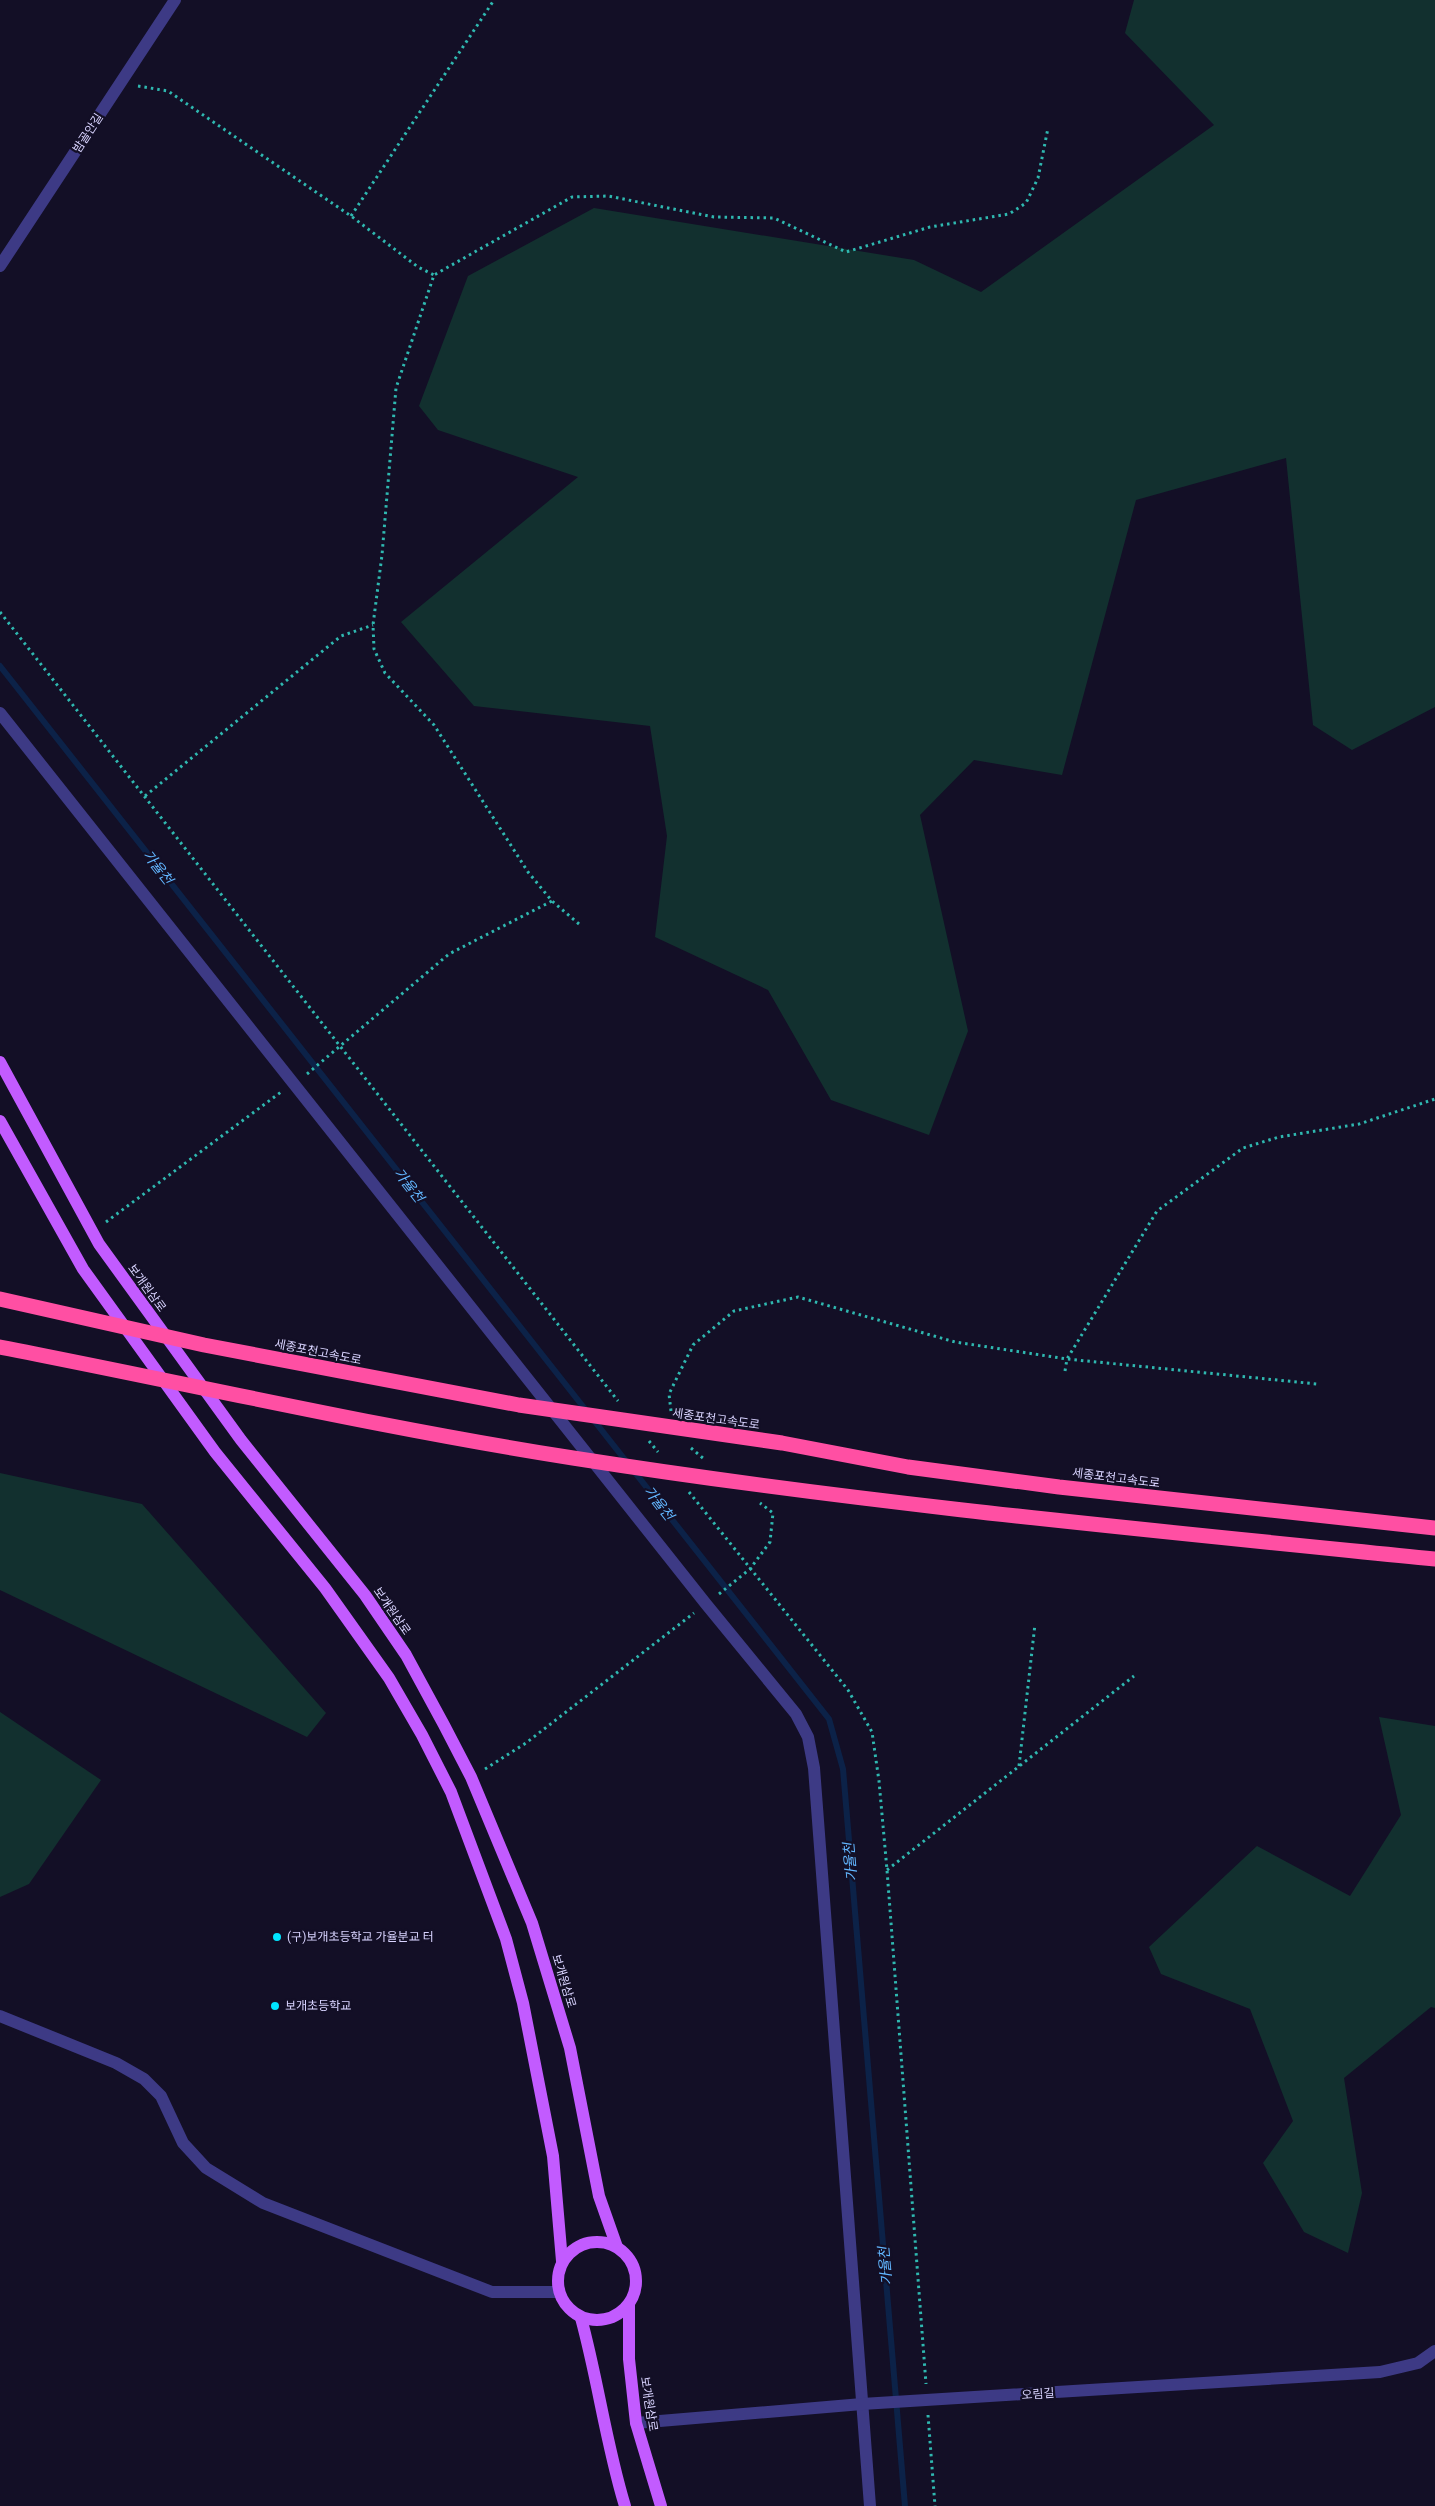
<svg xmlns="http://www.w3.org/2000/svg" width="1435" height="2506" viewBox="0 0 1435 2506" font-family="Roboto,'Noto Sans KR',sans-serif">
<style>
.green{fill:#12302f}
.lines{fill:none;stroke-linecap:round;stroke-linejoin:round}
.stream{stroke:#0c2248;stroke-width:6}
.path{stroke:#2fb8b0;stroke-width:3;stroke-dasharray:2.5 4;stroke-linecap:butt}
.minor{stroke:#3d3a85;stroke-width:12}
.major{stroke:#c25bff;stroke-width:12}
.highway{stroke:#ff4fa3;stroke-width:15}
.poi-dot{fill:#00e5ff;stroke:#130f26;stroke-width:2}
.labels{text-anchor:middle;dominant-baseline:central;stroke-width:4.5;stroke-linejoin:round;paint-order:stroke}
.street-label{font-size:12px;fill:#d9d4ff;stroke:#130f26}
.poi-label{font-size:12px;fill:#d9d4ff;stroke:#130f26;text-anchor:start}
.water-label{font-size:14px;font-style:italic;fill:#62b6ff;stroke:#130f26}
</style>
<rect width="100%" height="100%" fill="#130f26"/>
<!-- green -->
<g class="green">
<polygon points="1134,0 1435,0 1435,707 1352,750 1313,725 1286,458 1136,500 1062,775 974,760 920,815 968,1031 929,1135 831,1100 768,990 655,937 667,836 650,726 474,706 401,622 578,477 438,430 419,406 468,276 594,208 914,260 981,292 1214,125 1125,33"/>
<polygon points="0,1473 142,1504 326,1713 307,1737 0,1590"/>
<polygon points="0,1712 101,1780 29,1884 0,1897"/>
<polygon points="1379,1717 1435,1726 1435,2008 1431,2007 1344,2078 1362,2193 1348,2253 1304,2232 1263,2163 1293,2121 1250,2009 1161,1974 1149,1947 1257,1846 1350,1896 1401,1815"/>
</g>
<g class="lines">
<!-- stream -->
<polyline class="stream" points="0,666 829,1719 843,1769 905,2506"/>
<!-- path -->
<g class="path">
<polyline points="138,86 168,91 351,216 418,267 434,275"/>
<polyline points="351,216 494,0"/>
<polyline points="0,612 618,1401"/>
<polyline points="145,796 341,636 373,625"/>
<polyline points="579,924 552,901 528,872 434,725 385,673 374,649 373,625 382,555 396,388 434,275 572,197 608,196 714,217 774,218 846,252 930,227 1009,214 1026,203 1038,178 1048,128"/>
<polyline points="307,1074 449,954 552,901"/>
<polyline points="106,1222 281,1092"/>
<polyline points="1065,1371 1067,1359 1157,1211 1243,1148 1279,1137 1359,1124 1435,1099"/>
<polyline points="671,1411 669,1394 693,1345 734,1311 798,1297 955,1342 1067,1359 1317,1384"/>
<polyline points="649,1441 658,1452"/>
<polyline points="691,1448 704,1459"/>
<polyline points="689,1492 848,1690 872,1732 879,1781 887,1870 926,2384"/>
<polyline points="719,1594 750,1569 770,1542 773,1513 760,1503"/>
<polyline points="1019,1766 1035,1624"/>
<polyline points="485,1769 526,1743 694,1613"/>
<polyline points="887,1870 1134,1676"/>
<polyline points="928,2415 935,2506"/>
</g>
<!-- minor -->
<g class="minor">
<polyline points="0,266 175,0"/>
<polyline points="0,713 706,1604 796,1714 808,1737 814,1768 870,2506"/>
<polyline points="0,2016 116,2063 144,2079 161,2096 183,2143 206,2168 263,2203 492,2292 559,2292"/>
<polyline points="636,2423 862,2404 1380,2372 1418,2363 1435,2351"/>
</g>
<!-- major -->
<g class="major">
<polyline points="0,1062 99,1244 241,1440 365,1595 406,1655 444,1725 471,1777 532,1923 570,2048 599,2196 617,2247"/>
<polyline points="0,1121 83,1269 215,1452 325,1588 389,1678 422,1735 451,1792 506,1939 523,2003 553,2156 562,2261"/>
<circle cx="597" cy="2281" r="39"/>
<polyline points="629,2304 629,2359 636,2423 661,2506"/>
<path d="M581 2318C598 2380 606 2444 625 2506"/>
</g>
<!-- highway -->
<g class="highway">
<polyline points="0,1299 204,1345 519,1405 782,1443 908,1467 1059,1487 1435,1528"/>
<path d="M0 1347C191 1384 381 1428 573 1458 859 1503 1147 1530 1435 1559"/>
</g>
</g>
<!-- markers -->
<g class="poi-dot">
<circle cx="277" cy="1937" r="5"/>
<circle cx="275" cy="2006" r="5"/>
</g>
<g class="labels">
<!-- street labels -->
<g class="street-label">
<text transform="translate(88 133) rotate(-57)">밤골안길</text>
<text transform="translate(147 1288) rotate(54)">보개원삼로</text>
<text transform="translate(318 1352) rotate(11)">세종포천고속도로</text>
<text transform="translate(716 1419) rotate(8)">세종포천고속도로</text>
<text transform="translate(1116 1478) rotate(7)">세종포천고속도로</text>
<text transform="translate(392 1611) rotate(55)">보개원삼로</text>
<text transform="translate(564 1981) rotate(73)">보개원삼로</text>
<text transform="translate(1038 2394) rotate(-4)">오림길</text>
<text transform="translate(649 2404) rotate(81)">보개원삼로</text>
</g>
<!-- poi labels -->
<g class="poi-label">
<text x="287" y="1937">(구)보개초등학교 가율분교 터</text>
<text x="285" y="2006">보개초등학교</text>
</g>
<!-- water labels -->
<g class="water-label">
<text transform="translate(158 867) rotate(52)">가율천</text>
<text transform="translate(409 1185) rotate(52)">가율천</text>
<text transform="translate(659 1503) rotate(52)">가율천</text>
<text transform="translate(850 1862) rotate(-95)">가율천</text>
<text transform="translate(885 2266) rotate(-95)">가율천</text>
</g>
</g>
</svg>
